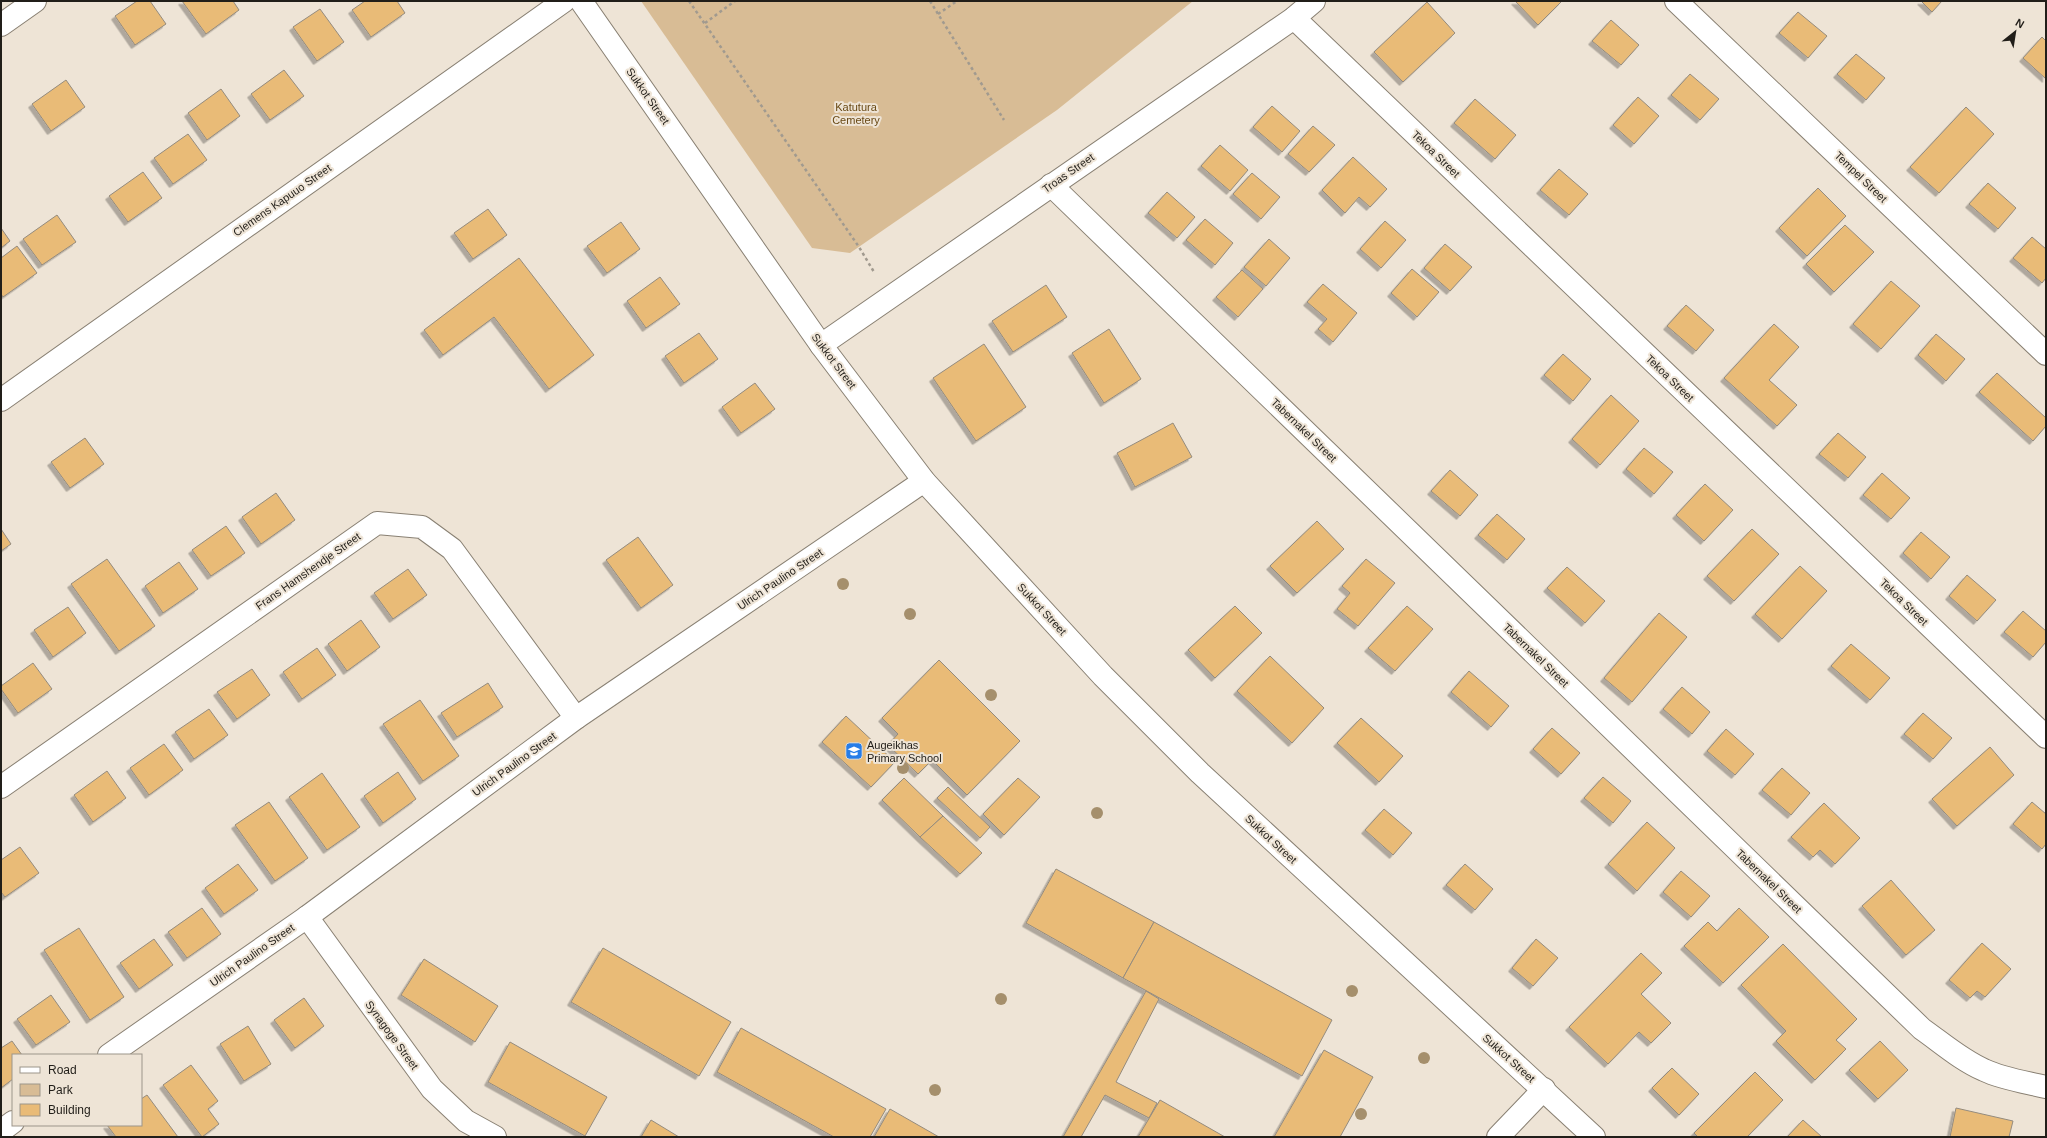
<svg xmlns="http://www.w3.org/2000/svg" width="2047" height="1138" viewBox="0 0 2047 1138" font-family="Helvetica,sans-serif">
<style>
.green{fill:#d8bc95}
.building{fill:#e9bb77;stroke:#948b7e;filter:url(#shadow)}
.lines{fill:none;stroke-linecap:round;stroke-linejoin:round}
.minor-casing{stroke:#898073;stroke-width:24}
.path{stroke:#a19a8f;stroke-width:2.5;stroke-dasharray:3 3;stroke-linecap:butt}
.minor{stroke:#fff;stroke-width:22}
.tree{fill:#a58f6c}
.labels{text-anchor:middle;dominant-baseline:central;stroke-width:4;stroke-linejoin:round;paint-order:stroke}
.street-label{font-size:11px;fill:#211e19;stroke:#eee4d6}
.park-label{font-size:11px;fill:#694915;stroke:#eee4d6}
.poi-label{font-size:11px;fill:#211e19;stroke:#eee4d6;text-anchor:start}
</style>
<defs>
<filter id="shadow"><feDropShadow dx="-3.5" dy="3.5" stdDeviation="0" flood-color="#0004"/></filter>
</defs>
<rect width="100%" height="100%" fill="#eee4d6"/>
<!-- green -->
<polygon class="green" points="641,1 1193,1 1057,110 850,253 812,248"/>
<!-- building -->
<g class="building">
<polygon points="137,1 150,1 166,24 135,45 115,16"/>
<polygon points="182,1 233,1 239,10 206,34"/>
<polygon points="365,1 397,1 405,13 371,37 352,10"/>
<polygon points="1515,1 1562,1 1538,25"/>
<polygon points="1921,1 1942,1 1932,12"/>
<polygon points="1427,2 1455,33 1403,82 1374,52"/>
<polygon points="320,9 344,42 317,61 293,27"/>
<polygon points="1798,12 1827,36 1808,58 1779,33"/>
<polygon points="1611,20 1639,45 1621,65 1592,41"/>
<polygon points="2042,37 2046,41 2046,79 2023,58"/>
<polygon points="1856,54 1885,78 1866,100 1837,74"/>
<polygon points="284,70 304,96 270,120 251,94"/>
<polygon points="1690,74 1719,99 1700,120 1671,95"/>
<polygon points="66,80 85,107 51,131 32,104"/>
<polygon points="221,89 240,116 207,140 188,113"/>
<polygon points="1638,97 1659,116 1634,144 1613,125"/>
<polygon points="1475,99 1516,135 1495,159 1454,123"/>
<polygon points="1272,106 1300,131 1282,152 1253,127"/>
<polygon points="1966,107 1994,134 1939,193 1910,167"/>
<polygon points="1313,126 1335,145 1309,172 1288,154"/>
<polygon points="188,134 207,160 173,184 154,158"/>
<polygon points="1220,145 1248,170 1230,191 1201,166"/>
<polygon points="1353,157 1387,189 1370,207 1359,197 1345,213 1322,190"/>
<polygon points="1559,169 1588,194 1569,215 1540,190"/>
<polygon points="143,172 162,198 128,222 109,196"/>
<polygon points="1252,173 1280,197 1261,219 1233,194"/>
<polygon points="1988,183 2016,208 1998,229 1969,204"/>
<polygon points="1818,188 1846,216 1807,256 1779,228"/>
<polygon points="1167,192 1195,217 1177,238 1148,213"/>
<polygon points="488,209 507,235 473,259 454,233"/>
<polygon points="57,215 76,242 42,265 23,239"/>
<polygon points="1205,219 1233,243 1215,265 1186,240"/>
<polygon points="1385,221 1406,240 1381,268 1360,249"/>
<polygon points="621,222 640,249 607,273 587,246"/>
<polygon points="1845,225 1874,252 1834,292 1806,264"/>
<polygon points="1,228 10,241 1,248"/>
<polygon points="2032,237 2046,249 2046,278 2042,283 2013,258"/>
<polygon points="1269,239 1290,258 1266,286 1244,267"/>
<polygon points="1445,244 1472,267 1450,291 1424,268"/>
<polygon points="17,246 37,273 3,297 1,294 1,258"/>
<polygon points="519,258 594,355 549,389 494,317 443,355 424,330"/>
<polygon points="1412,269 1439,292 1417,317 1391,293"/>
<polygon points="1242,270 1263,289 1238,317 1216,297"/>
<polygon points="660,277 680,304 646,328 627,301"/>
<polygon points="1891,281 1920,306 1881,349 1853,324"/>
<polygon points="1323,284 1357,313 1333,342 1318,329 1327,319 1307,302"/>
<polygon points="1046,285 1067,317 1013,352 992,321"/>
<polygon points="1686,305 1714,330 1696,351 1667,326"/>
<polygon points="1774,324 1799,347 1769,380 1797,405 1777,426 1724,378"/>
<polygon points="1109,329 1141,379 1104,403 1072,353"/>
<polygon points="699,333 718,359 684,383 665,356"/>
<polygon points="1936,334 1965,359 1946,381 1918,355"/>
<polygon points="984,344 1026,407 976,441 933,378"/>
<polygon points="1563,354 1591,379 1573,401 1544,375"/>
<polygon points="1997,373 2046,418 2046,426 2033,441 1979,392"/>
<polygon points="755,383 775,409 741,433 722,407"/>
<polygon points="1611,395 1639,421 1600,465 1572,439"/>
<polygon points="1173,423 1192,457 1135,487 1117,453"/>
<polygon points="1838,433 1866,457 1848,478 1819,454"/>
<polygon points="85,438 104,464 70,488 51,462"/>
<polygon points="1644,448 1673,472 1654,494 1626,469"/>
<polygon points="1450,470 1478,495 1460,516 1431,491"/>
<polygon points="1882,473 1910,498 1891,519 1863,495"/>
<polygon points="1705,484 1733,510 1704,541 1676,515"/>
<polygon points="276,493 295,520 261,544 242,517"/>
<polygon points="1497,514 1525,539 1507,560 1478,535"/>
<polygon points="1317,521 1344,549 1297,593 1270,566"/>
<polygon points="226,526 245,553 211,576 192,550"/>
<polygon points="1,529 11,544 1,551"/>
<polygon points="1752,529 1779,554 1734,601 1707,576"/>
<polygon points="1921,532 1950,557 1931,579 1903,553"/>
<polygon points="638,537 673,585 641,608 606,560"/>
<polygon points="107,559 155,626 119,651 71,584"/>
<polygon points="1366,559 1395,583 1358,626 1337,609 1350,593 1342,586"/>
<polygon points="179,562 198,589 163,613 145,586"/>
<polygon points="1800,566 1827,591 1782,639 1755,614"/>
<polygon points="1567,567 1605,601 1585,623 1547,588"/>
<polygon points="408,569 427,595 393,619 374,593"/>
<polygon points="1967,575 1996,600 1977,621 1949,596"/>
<polygon points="1235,606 1262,633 1215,678 1188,650"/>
<polygon points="1407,606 1433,629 1395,671 1368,648"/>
<polygon points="68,607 86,633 53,657 34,630"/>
<polygon points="2023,611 2046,631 2046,642 2033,657 2004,632"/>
<polygon points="1659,613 1687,637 1632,702 1604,678"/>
<polygon points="361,620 380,647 347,671 328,644"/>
<polygon points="1851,644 1890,678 1870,700 1831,666"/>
<polygon points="317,648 336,675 302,699 283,672"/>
<polygon points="1270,656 1324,708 1292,743 1237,691"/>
<polygon points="939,660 1020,741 967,795 932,760 918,774 888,745 898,734 882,718"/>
<polygon points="33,663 52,689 18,713 1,689 1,686"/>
<polygon points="252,669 270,695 237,719 217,692"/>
<polygon points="1469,671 1509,706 1491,727 1451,692"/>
<polygon points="488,683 503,707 457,737 441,713"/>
<polygon points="1682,687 1710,712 1692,734 1663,709"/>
<polygon points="420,700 459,756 423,781 383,724"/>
<polygon points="209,709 228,735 194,759 175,732"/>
<polygon points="1923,713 1952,738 1933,759 1904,734"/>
<polygon points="846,716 895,762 871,787 822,742"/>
<polygon points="1361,718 1403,756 1379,782 1337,743"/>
<polygon points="1552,728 1580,753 1561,774 1533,749"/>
<polygon points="1726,729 1754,754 1735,775 1707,751"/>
<polygon points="164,744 183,770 149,795 130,768"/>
<polygon points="1990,747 2014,775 1957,826 1932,799"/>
<polygon points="1782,768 1810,793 1791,815 1762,790"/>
<polygon points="107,771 126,798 93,822 74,795"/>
<polygon points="398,772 416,799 383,823 364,796"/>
<polygon points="322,773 360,827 327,850 289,797"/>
<polygon points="1603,777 1631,801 1613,823 1584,798"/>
<polygon points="904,778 943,816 920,837 882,800"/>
<polygon points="1018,778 1040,797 1004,835 983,814"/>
<polygon points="948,787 990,827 980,838 937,798"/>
<polygon points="269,802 308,858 275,881 235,825"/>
<polygon points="2032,802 2046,814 2046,844 2042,849 2013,824"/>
<polygon points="1824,803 1860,838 1835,864 1820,850 1813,857 1791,837"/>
<polygon points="1384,809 1412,833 1393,855 1365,830"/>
<polygon points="943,816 982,853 960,874 920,837"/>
<polygon points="1647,822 1675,848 1637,891 1608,864"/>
<polygon points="20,847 39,873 5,897 1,892 1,860"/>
<polygon points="238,864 258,890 224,914 205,888"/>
<polygon points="1465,864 1493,889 1475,910 1446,885"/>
<polygon points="1056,869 1154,922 1123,978 1026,923"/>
<polygon points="1681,871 1710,896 1691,917 1663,892"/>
<polygon points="1891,880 1935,930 1906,955 1862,906"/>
<polygon points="202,908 221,934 187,958 168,932"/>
<polygon points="1739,908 1769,937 1723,983 1684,946 1708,922 1717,931"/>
<polygon points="1154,922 1332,1020 1302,1076 1123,978"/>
<polygon points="79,928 124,997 90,1020 44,950"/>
<polygon points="154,939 173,965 139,989 120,963"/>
<polygon points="1536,939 1558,958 1533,986 1512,968"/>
<polygon points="1982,943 2011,969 1985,997 1977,991 1970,998 1949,980"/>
<polygon points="1783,944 1857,1019 1836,1040 1846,1049 1815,1080 1776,1041 1786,1031 1741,985"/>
<polygon points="603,948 731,1022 699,1076 571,1002"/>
<polygon points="1641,953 1662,973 1641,994 1671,1023 1651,1043 1639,1032 1608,1064 1569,1027"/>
<polygon points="424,959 498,1006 475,1042 401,995"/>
<polygon points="1146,991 1159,999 1116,1082 1157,1103 1149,1118 1105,1095 1081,1137 1063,1137"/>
<polygon points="51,995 70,1022 36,1045 17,1019"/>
<polygon points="304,998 324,1026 295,1048 274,1020"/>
<polygon points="248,1026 271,1064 244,1081 220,1044"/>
<polygon points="741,1028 886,1109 870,1137 834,1137 717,1072"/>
<polygon points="12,1041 22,1055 13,1055 13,1079 1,1088 1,1048"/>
<polygon points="1880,1041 1908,1070 1878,1099 1849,1070"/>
<polygon points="510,1042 607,1097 585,1136 488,1082"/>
<polygon points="1324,1050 1373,1077 1340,1137 1274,1137"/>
<polygon points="191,1065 218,1101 208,1109 219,1124 202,1137 163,1085"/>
<polygon points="1672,1068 1699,1094 1679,1115 1652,1088"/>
<polygon points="1755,1072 1783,1100 1747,1137 1698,1137 1694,1133"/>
<polygon points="147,1095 178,1137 116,1137 107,1125 141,1125 141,1099"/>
<polygon points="1160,1100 1225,1137 1138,1137"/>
<polygon points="1956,1108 2013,1121 2009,1137 1950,1137"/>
<polygon points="890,1109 939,1137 874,1137"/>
<polygon points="651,1120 679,1137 641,1137"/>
<polygon points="1803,1120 1822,1137 1787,1137"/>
</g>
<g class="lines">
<defs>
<g id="minor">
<polyline points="581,1 821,345 924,481 1103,676 1200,773 1594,1137"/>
<polyline points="1676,1 2046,354"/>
<polyline points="1294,18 2046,737"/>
<polyline points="1,25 35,1"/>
<path d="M1051 185 1922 1029C1942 1043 1961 1060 1984 1070 2003 1079 2025 1082 2046 1087"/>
<polyline points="821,345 1294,18 1314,1"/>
<polyline points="1,400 564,1"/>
<polyline points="1,787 377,523 422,527 452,549 576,718"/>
<polyline points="307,917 432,1089 466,1121 495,1137"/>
<polyline points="109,1055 307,917 576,718 924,481"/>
<polyline points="1,1131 13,1122"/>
<polyline points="1498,1137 1544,1089"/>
</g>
</defs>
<!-- minor casing -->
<use href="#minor" class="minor-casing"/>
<!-- path -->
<g class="path">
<polyline points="689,1 859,247 874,272"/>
<polyline points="930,1 1004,120"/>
<polyline points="938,14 957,1"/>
<polyline points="705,23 735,1"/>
</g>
<!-- minor -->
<use href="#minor" class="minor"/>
</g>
<!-- trees -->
<g class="tree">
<circle cx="843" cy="584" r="6"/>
<circle cx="910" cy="614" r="6"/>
<circle cx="991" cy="695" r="6"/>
<circle cx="903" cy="768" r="6"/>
<circle cx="1097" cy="813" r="6"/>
<circle cx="1352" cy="991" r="6"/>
<circle cx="1001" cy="999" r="6"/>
<circle cx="1424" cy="1058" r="6"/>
<circle cx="935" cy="1090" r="6"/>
<circle cx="1361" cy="1114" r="6"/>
</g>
<!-- icons -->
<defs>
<symbol id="school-square" viewBox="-11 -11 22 22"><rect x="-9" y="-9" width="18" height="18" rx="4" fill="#277de8" stroke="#eee4d6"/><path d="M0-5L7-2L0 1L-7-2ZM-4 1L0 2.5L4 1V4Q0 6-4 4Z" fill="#fff"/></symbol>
</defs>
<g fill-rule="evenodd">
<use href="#school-square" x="844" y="741" width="20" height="20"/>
</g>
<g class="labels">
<!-- street labels -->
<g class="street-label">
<text transform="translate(648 96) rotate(55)">Sukkot Street</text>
<text transform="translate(1436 154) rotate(44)">Tekoa Street</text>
<text transform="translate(1068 173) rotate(-35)">Troas Street</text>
<text transform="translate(1861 177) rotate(44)">Tempel Street</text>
<text transform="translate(282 200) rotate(-35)">Clemens Kapuuo Street</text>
<text transform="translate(834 361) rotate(53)">Sukkot Street</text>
<text transform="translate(1670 378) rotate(44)">Tekoa Street</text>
<text transform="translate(1304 430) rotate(44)">Tabernakel Street</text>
<text transform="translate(308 571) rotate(-35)">Frans Hamshendje Street</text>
<text transform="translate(780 579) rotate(-34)">Ulrich Paulino Street</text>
<text transform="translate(1904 602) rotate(44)">Tekoa Street</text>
<text transform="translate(1042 609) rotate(47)">Sukkot Street</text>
<text transform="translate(1536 655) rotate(44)">Tabernakel Street</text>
<text transform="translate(514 764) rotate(-36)">Ulrich Paulino Street</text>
<text transform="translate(1271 839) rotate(43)">Sukkot Street</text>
<text transform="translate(1769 881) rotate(44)">Tabernakel Street</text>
<text transform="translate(252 955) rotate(-35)">Ulrich Paulino Street</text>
<text transform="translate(392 1035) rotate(54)">Synagoge Street</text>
<text transform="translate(1509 1058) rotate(42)">Sukkot Street</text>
</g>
<!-- park labels -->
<g class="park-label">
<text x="856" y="107">Katutura<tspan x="856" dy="13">Cemetery</tspan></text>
</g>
<!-- poi labels -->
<g class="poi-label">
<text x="867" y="745">Augeikhas<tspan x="867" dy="13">Primary School</tspan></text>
</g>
</g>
<!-- border -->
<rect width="2047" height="1138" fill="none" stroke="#211e19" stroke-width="4"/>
<!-- legend -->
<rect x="12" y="1054" width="130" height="72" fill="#eee4d6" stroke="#9c958a"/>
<rect x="20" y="1067" width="20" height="6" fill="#ffffff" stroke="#9c958a"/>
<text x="48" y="1074" font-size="12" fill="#211e19">Road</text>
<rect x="20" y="1084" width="20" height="12" fill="#d8bc95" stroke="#9c958a"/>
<text x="48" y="1094" font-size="12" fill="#211e19">Park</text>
<rect x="20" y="1104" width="20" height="12" fill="#e9bb77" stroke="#9c958a"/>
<text x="48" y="1114" font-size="12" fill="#211e19">Building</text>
<!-- north arrow -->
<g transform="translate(2015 32) rotate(30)" stroke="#eee4d6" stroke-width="3" paint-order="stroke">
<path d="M0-3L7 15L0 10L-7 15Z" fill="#211e19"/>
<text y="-6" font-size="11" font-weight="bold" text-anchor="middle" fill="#211e19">N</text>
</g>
</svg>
